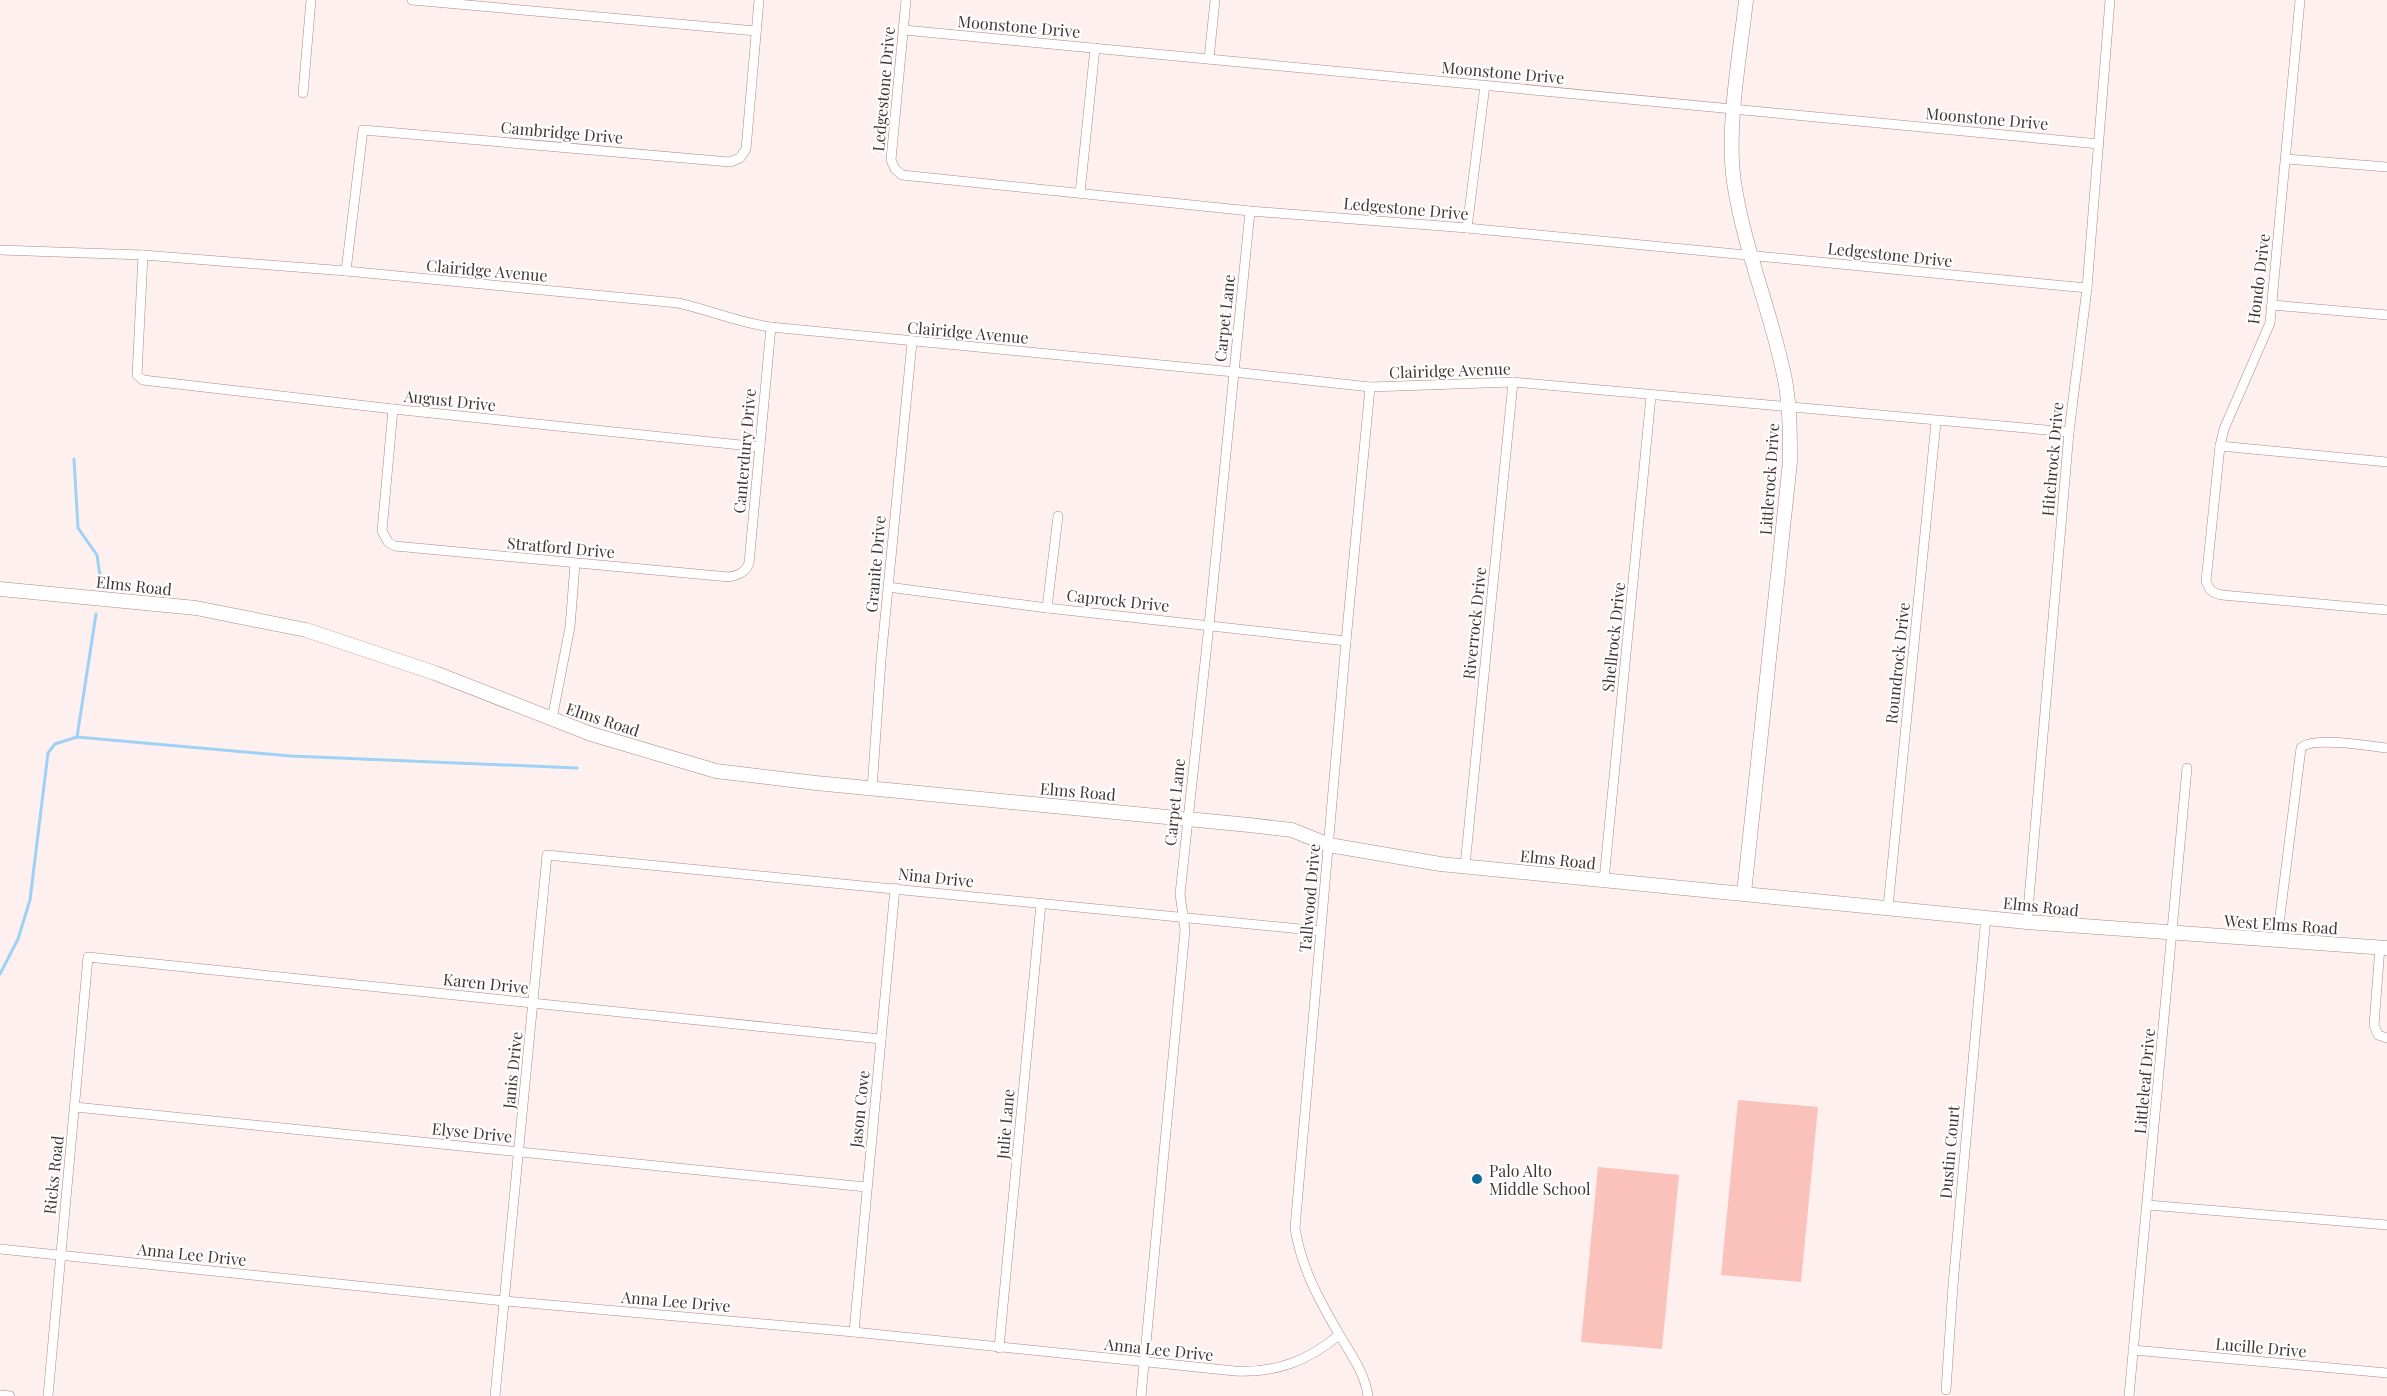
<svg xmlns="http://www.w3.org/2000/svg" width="2387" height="1396" viewBox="0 0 2387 1396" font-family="'Playfair Display',serif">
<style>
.green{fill:#fbc1bb}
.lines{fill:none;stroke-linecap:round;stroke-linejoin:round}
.stream{stroke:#9dd2f6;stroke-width:3}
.street-casing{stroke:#a98a87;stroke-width:10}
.secondary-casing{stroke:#a98a87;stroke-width:15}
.street{stroke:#fff;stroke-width:9}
.secondary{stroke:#fff;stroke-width:14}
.poi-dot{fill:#0d6998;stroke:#fff;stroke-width:2}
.labels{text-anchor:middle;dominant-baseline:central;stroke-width:4.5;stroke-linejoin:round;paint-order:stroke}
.street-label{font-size:16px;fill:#423534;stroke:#fff}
.poi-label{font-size:16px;fill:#423534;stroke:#fff;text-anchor:start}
</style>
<rect width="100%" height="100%" fill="#fef0ee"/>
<!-- green -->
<g class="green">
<polygon points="1738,1100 1818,1107 1801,1282 1721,1275"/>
<polygon points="1598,1167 1679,1175 1662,1349 1581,1342"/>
</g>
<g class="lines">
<!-- stream -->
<g class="stream">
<polyline points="74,459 78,528 97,555 100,576"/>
<polyline points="77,737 96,614"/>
<polyline points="0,974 18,939 30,900 48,753 55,744 77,737 291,756 577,768"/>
</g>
<defs>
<g id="street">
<polyline points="412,0 756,31"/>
<polyline points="906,0 891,160 895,169 902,175 1250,211 1467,228 2087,288"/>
<path d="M2300 0 2270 323 2224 429 2220 446 2206 581C2209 590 2212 593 2222 595L2387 610"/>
<polyline points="904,30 2099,144"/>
<polyline points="1209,59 1215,0"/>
<polyline points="303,93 311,0"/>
<polyline points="2287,159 2387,167"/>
<polyline points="1080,193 1095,48"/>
<polyline points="1467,228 1485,85"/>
<path d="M0 250 143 255 346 271 678 303C710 310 739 323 771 327L1234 372 1370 387 1513 382 2069 432"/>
<polyline points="143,255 137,375 143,380 393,409 760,447"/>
<polyline points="346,271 363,130 730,162 740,158 746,149 759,0"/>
<polyline points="2272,305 2387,315"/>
<path d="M393 409 382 531 388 542 395 546 729 577C738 575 745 573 749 563L771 327"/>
<polyline points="2220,446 2387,462"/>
<polyline points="888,587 1047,608 1346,641"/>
<polyline points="1047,608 1058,516"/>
<polyline points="552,719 570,627 575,564"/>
<polyline points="872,789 881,660 912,342"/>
<polyline points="1465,866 1513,382"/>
<polyline points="1604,880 1651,396"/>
<polyline points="1888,907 1936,422"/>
<polyline points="2027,922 2069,432 2087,288 2110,0"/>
<path d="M2277 940 2301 748C2312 736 2369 746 2387 748"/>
<polyline points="2380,947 2374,1025 2378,1035 2387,1038"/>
<polyline points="75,1107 866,1187"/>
<polyline points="2148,1205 2387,1225"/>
<path d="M0 1249 504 1301 854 1332 1235 1371C1276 1373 1308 1361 1339 1335"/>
<polyline points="854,1332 895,888"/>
<polyline points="999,1348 1041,903"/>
<polyline points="2133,1350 2387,1373"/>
<polyline points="1946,1390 1953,1285 1986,916"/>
<polyline points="0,1395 10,1396"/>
<polyline points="48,1396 88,957 881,1039"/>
<polyline points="495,1396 547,855 1321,931"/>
<polyline points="1141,1396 1185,930 1180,894 1209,625 1250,211"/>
<path d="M1368 1396C1365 1373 1350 1353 1339 1334 1319 1300 1301 1267 1295 1228L1346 641 1370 387"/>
<polyline points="2129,1396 2187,768"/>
</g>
<g id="secondary">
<polyline points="0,589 196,608 306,630 435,673 591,734 716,771 816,783 1249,825 1292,830 1329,845 1440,864 2027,922 2387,948"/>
<path d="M1744 893 1790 462C1790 435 1790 407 1785 380 1772 313 1744 250 1734 182 1726 127 1740 56 1746 0"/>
</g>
</defs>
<!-- street casing -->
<use href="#street" class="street-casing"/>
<!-- secondary casing -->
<use href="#secondary" class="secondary-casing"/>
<!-- street -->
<use href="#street" class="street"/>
<!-- secondary -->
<use href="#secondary" class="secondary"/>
</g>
<!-- markers -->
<circle class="poi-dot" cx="1477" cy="1179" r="6"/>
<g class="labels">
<!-- street labels -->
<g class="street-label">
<text transform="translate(1019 26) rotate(5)">Moonstone Drive</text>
<text transform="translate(1503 72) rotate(5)">Moonstone Drive</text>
<text transform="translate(883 89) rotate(-85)">Ledgestone Drive</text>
<text transform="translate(1987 118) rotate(5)">Moonstone Drive</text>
<text transform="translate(562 132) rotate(5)">Cambridge Drive</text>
<text transform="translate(1406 208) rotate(5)">Ledgestone Drive</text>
<text transform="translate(1890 254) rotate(6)">Ledgestone Drive</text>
<text transform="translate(487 270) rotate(5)">Clairidge Avenue</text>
<text transform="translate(2258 279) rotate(-83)">Hondo Drive</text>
<text transform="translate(1224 318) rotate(-84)">Carpet Lane</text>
<text transform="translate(968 332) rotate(5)">Clairidge Avenue</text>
<text transform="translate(1450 370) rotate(-2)">Clairidge Avenue</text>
<text transform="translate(450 400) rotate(6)">August Drive</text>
<text transform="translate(744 451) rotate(-85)">Canterdury Drive</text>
<text transform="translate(2052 459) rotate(-85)">Hitchrock Drive</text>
<text transform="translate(1769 479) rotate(-86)">Littlerock Drive</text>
<text transform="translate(561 547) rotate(5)">Stratford Drive</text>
<text transform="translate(875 564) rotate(-85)">Granite Drive</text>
<text transform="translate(134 585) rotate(6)">Elms Road</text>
<text transform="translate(1118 600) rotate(6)">Caprock Drive</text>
<text transform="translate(1474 623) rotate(-84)">Riverrock Drive</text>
<text transform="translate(1613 637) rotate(-84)">Shellrock Drive</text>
<text transform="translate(1897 663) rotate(-84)">Roundrock Drive</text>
<text transform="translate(603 719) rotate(18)">Elms Road</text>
<text transform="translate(1078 791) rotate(5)">Elms Road</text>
<text transform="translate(1174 802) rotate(-84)">Carpet Lane</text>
<text transform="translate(1558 859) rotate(6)">Elms Road</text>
<text transform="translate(936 877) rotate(6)">Nina Drive</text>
<text transform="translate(1309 898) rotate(-85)">Tallwood Drive</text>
<text transform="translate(2041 906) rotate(6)">Elms Road</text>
<text transform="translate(2281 924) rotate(4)">West Elms Road</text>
<text transform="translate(486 983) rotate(6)">Karen Drive</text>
<text transform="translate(512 1070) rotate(-84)">Janis Drive</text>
<text transform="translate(2144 1081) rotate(-85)">Littleleaf Drive</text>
<text transform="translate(859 1109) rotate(-84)">Jason Cove</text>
<text transform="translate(1005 1124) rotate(-85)">Julie Lane</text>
<text transform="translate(472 1132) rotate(6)">Elyse Drive</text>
<text transform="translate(1949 1152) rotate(-85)">Dustin Court</text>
<text transform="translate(53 1175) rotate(-84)">Ricks Road</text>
<text transform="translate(192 1254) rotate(6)">Anna Lee Drive</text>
<text transform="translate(676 1301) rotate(5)">Anna Lee Drive</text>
<text transform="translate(2261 1347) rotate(5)">Lucille Drive</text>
<text transform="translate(1159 1349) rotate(6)">Anna Lee Drive</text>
</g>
<!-- poi labels -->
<g class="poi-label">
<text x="1489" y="1170">Palo Alto<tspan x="1489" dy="18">Middle School</tspan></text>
</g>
</g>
</svg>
